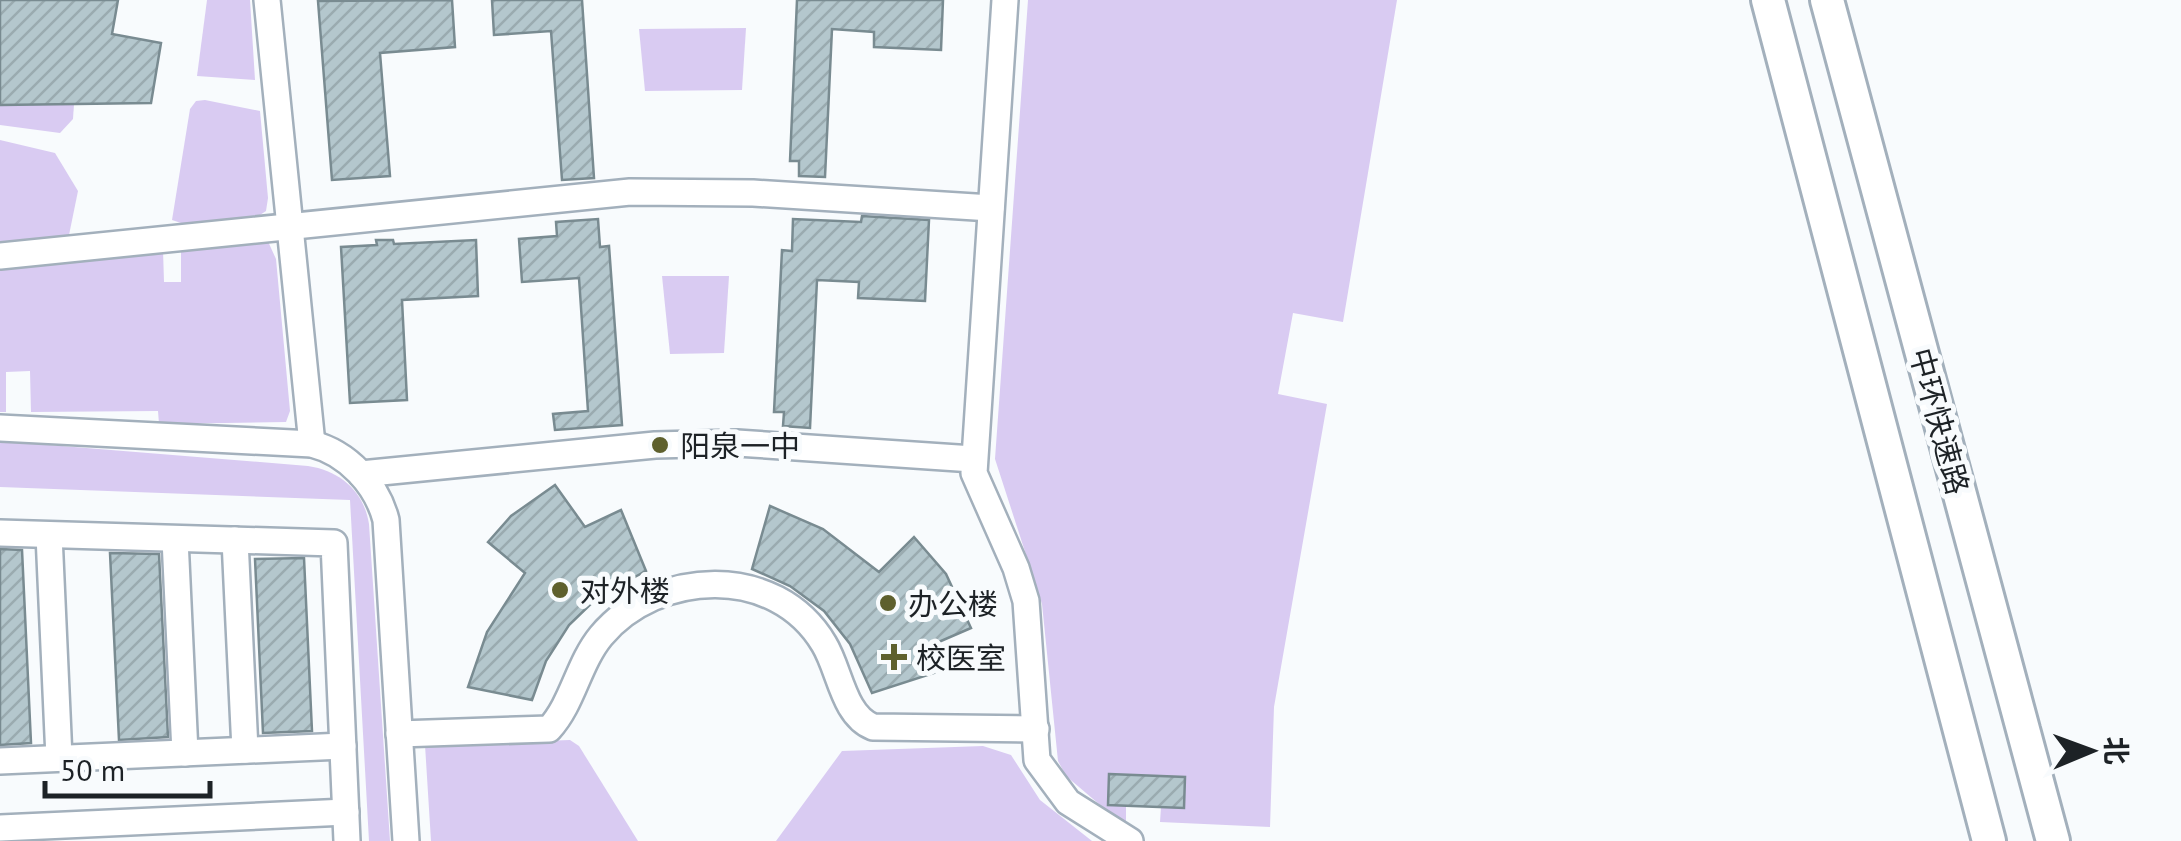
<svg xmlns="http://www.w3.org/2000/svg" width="2181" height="841" viewBox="0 0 2181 841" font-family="'PT Sans','Noto Sans SC',sans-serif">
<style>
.green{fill:#d9cbf2}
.building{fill:url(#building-hatch);stroke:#798b91;stroke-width:2.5}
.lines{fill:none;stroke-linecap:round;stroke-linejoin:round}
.minor-casing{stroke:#a3b0bc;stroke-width:30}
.major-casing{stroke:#a3b0bc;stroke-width:38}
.minor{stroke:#fff;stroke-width:25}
.major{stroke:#fff;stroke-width:32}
.poi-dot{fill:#5e602d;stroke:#f8fbfd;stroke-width:4}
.labels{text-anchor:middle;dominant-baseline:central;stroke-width:10;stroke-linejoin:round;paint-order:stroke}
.street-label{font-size:30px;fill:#1d2226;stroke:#f8fbfd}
.poi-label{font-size:30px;fill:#1d2226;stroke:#f8fbfd;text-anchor:start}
</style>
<defs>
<pattern id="building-hatch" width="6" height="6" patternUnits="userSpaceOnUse" patternTransform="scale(2.5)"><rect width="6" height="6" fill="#b4c7cd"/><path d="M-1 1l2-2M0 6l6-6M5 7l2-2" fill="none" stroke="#9aabb0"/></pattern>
</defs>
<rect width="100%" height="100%" fill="#f8fbfd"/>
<!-- green -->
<g class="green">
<polygon points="207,0 250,0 255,80 197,76"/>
<polygon points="1028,0 1397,0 1343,322 1293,313 1278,394 1327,404 1274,707 1270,827 1160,822 1161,807 1184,808 1185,777 1110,775 1108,805 1126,806 1126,821 1119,821 1066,776 1058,761 1042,604 995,459"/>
<polygon points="746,28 742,90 645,91 639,29"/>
<polygon points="205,100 260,111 268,198 266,211 257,217 184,224 172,220 190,109 196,101"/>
<polygon points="74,104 73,119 60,133 0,125 0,105"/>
<polygon points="0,140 55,153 78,191 69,235 0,244"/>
<polygon points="266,237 276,259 290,411 286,422 159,424 158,411 31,412 30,371 6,372 6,412 0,412 0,262 163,250 164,282 181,282 181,249"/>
<polygon points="662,276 729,276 724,353 670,354"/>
<path d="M0 441 308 466C341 471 364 492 369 524L390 841H369L350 500 0 487Z"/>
<polygon points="570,740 579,746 638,841 431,841 425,745"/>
<polygon points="983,746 1011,755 1040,800 1092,841 776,841 842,751"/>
</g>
<!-- building -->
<g class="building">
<polygon points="0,0 118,0 112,34 161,43 151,103 0,105"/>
<polygon points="452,0 455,47 380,53 390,176 332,180 318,1"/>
<polygon points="492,0 582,0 594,178 562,180 551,31 494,35"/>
<polygon points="797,0 943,0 941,50 874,47 874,32 832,29 825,177 799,176 799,161 790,161"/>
<polygon points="862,216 929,220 925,301 858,298 859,282 817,280 810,428 783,426 784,412 774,412 782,250 792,251 793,219 861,222"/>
<polygon points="598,219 600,247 609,246 622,425 555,430 553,414 588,411 579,278 522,282 519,239 557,236 556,222"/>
<polygon points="376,240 393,240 394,244 476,240 478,296 402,300 407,400 350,403 341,247 377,245"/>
<polygon points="555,485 585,527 621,510 646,571 599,596 569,625 546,661 532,700 468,687 487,632 525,573 488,542 511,516"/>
<polygon points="770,506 823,529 879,572 914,537 946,574 971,628 927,647 934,673 872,693 850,644 824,611 790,586 752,569"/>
<polygon points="0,549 22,550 31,743 0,745"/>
<polygon points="110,553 159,554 168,737 119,740"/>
<polygon points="304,558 312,731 263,733 255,559"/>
<polygon points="1109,774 1185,777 1184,808 1108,805"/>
</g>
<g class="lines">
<defs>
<g id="minor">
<polyline points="267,0 312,444"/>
<polyline points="1005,0 974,473 1016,568 1026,601 1037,760 1068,802 1130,841"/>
<polyline points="0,256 630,192 753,193 991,208"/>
<path d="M0 428 312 444C348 453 377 485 386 520L406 841"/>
<polyline points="361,474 655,445 737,443 973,459"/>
<polyline points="0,533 334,543 347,841"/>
<polyline points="49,535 59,758"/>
<polyline points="175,539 185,753"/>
<polyline points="235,540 245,750"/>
<path d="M399 734 549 729C573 703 578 664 601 636 657 569 776 563 824 644 840 670 843 715 873 727L1036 729"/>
<polyline points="0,761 343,746"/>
<polyline points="0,828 346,812"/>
</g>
<g id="major">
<polyline points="1768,0 1989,841"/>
<polyline points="1827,0 2053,841"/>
</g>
</defs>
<!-- minor casing -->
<use href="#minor" class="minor-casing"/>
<!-- major casing -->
<use href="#major" class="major-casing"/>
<!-- minor -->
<use href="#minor" class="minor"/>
<!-- major -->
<use href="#major" class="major"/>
</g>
<!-- markers -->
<g class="poi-dot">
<circle cx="660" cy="445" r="10"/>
<circle cx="560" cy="590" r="10"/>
<circle cx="888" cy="603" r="10"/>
<path d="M889 642h10v10h10v10h-10v10h-10v-10h-10v-10h10z"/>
</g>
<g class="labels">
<!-- street labels -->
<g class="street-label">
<text transform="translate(1940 421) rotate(75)">中环快速路</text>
</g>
<!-- poi labels -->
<g class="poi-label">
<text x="680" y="445">阳泉一中</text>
<text x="580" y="590">对外楼</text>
<text x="908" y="603">办公楼</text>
<text x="916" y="657">校医室</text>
</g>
</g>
<!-- north arrow -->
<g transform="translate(2091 751) rotate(89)" stroke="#f8fbfd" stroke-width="8" paint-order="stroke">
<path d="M0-8L18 38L0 25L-18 38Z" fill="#1d2226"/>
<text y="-15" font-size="28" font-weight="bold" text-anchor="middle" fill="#1d2226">北</text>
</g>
<!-- scale -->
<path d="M45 781v15h165v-15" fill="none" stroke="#1d2226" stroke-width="5"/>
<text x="60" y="781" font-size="30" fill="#1d2226" stroke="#f8fbfd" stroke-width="8" paint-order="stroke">50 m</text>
</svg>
